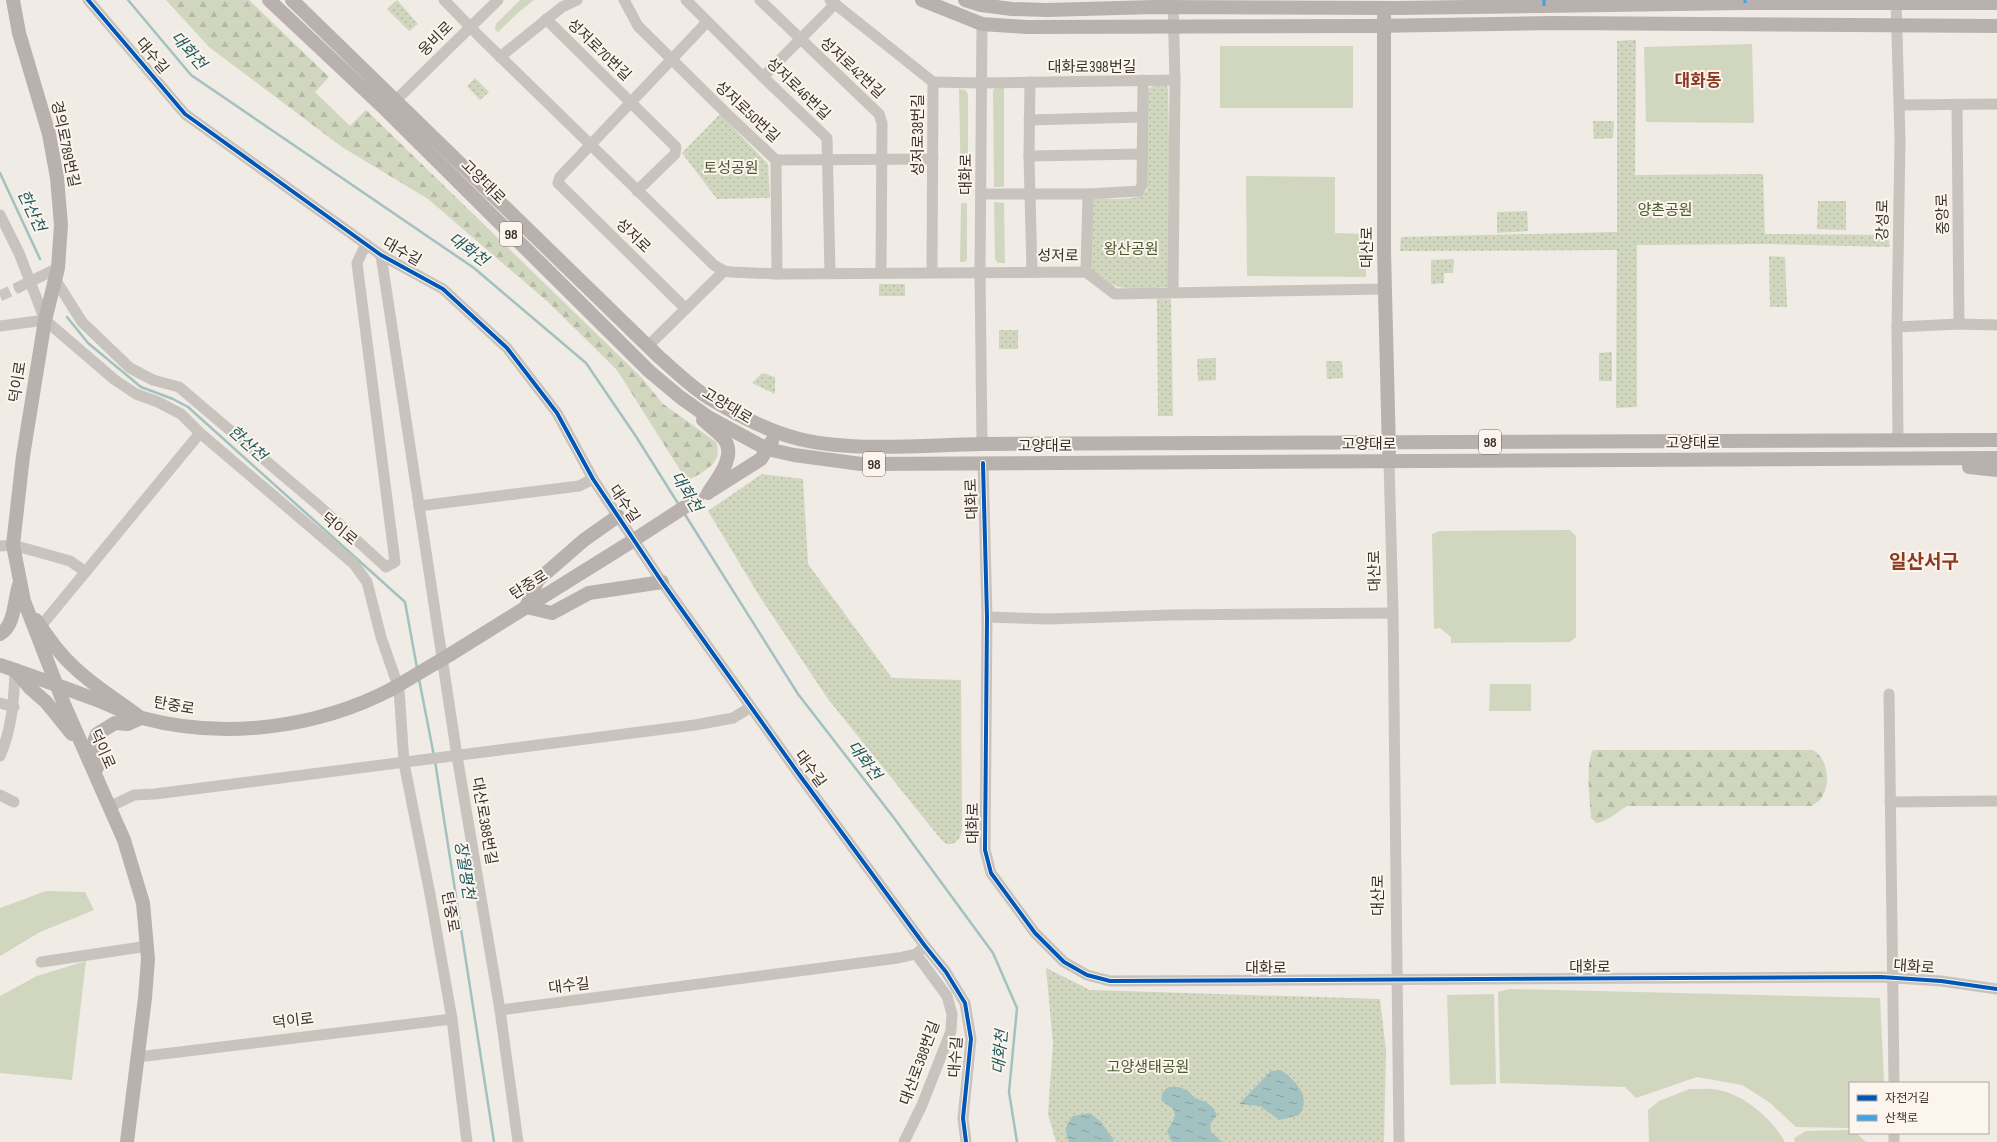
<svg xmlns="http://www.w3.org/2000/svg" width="1997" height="1142" viewBox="0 0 1997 1142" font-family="'Sofia Sans Condensed','Noto Sans KR',sans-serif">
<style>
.green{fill:#d1d6bf}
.forest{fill:url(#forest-firs)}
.park{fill:url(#park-dots)}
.water{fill:url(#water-ripples)}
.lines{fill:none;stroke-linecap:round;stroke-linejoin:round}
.stream{stroke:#a1c2c1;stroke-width:2.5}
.minor-tunnel{stroke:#ccc6c0;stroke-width:11;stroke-dasharray:11 5.5;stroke-linecap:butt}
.minor{stroke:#c9c3be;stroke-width:11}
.major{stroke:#b8b1ad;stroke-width:14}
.major-bridge{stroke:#b8b1ad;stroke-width:14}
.quiet{stroke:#3fa3eb;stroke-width:3;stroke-dasharray:6 3;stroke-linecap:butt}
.cycleway-casing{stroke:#fbf5ee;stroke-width:6}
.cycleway{stroke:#0057b8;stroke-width:4}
.labels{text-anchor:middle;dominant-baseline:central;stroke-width:4;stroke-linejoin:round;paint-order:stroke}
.shield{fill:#fbf5ee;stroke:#756b66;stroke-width:1}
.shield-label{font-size:14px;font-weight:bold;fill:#3b302b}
.street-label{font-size:15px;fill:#3b302b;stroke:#fbf5ee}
.park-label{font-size:15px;fill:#4a5a2e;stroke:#fbf5ee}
.water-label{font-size:16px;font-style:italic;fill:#1f5a5e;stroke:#fbf5ee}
.quarter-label{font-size:17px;font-weight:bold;fill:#8c3b22;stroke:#fbf5ee}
.district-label{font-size:19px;font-weight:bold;fill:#8c3b22;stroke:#fbf5ee}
</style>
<defs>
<pattern id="forest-firs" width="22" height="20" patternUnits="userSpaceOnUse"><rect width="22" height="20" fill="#d1d6bf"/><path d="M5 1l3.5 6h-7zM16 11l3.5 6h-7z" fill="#b4b8a4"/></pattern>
<pattern id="park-dots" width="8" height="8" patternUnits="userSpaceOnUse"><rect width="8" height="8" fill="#d1d6bf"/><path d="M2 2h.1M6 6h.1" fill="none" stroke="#b4b8a4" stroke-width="1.8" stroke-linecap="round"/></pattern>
<pattern id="water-ripples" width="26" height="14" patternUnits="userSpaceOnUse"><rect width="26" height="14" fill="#a1c2c1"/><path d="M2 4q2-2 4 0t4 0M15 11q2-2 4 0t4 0" fill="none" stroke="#849e9d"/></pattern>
</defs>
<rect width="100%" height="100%" fill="#f0ebe5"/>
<!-- green -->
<g class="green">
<polygon points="520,0 534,0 520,11 498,32 495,30 496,24"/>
<polygon points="1752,44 1754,123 1646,122 1644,47"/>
<rect x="1220" y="46" width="133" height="62"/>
<polygon points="995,88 1004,88 1004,187 994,187 993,91"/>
<polygon points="959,89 965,90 968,94 968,192 961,193"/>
<polygon points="1246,176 1335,177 1335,233 1366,234 1366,277 1247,276"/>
<polygon points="994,202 1004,203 1005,263 998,263 995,259"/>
<polygon points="961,203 967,203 967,260 964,262 960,262"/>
<polygon points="1570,530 1576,536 1576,637 1570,642 1451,643 1451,637 1440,628 1434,629 1432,534 1439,531"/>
<polygon points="1490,684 1531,684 1531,711 1489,711"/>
<polygon points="46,891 85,892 94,910 40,932 0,956 0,908"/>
<polygon points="86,961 72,1080 0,1073 0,996 37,976"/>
<polygon points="1510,989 1880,998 1884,1083 1850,1083 1850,1128 1796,1127 1769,1102 1742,1085 1697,1077 1636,1098 1625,1087 1500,1083 1498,992"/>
<polygon points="1494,994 1496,1084 1450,1085 1447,995"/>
<path d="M1690 1089C1699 1089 1709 1088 1718 1090 1745 1095 1772 1119 1785 1142H1649L1648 1110 1659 1101Z"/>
<polygon points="1850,1130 1850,1133 1856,1133 1866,1142 1795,1142 1794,1138 1806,1131"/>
</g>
<!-- forest -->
<g class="forest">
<path d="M166 0H249L329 77 315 92 350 126 366 110 641 377 662 403 716 442C724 464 703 472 687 481L617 370 548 302 428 199 342 147 209 47Z"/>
<path d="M1593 750H1813C1827 758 1831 781 1823 795 1821 800 1816 803 1812 806H1627C1617 812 1607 822 1596 823L1591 818C1590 801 1585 765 1593 750Z"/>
</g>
<!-- park -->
<g class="park">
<polygon points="397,0 418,24 409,31 387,9"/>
<polygon points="1630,40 1636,40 1635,175 1763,174 1765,234 1888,235 1890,247 1765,244 1637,245 1637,407 1616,408 1617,250 1400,251 1401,237 1617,232 1617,41"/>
<polygon points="475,78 489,92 480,100 467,86"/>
<path d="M1154 85H1166L1168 88 1172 281 1168 287C1144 288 1122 294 1102 278 1098 275 1093 272 1091 268L1092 198C1105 198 1141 203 1147 190V92L1148 89Z"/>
<polygon points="720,114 768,164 770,198 717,199 682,153"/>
<polygon points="1593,121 1614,121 1613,138 1594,139"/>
<polygon points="1818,201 1846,201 1846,230 1817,229"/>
<polygon points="1527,211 1528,231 1497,233 1497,212"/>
<polygon points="1769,256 1785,257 1787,307 1770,307"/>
<polygon points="1454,259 1453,273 1444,273 1444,283 1431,284 1431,260"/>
<rect x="879" y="284" width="26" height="12"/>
<polygon points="1157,299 1171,299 1173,416 1158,416"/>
<rect x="999" y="330" width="19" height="19"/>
<polygon points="1612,352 1612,381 1599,381 1599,353"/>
<polygon points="1216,358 1216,380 1198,381 1197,359"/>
<polygon points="1326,361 1342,361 1343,378 1327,379"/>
<polygon points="762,373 775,377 775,394 752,383"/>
<polygon points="762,474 803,479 808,564 892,678 961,680 962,831 959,839 953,844 946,844 939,837 828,699 760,597 708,511"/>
<polygon points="1046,968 1090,990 1380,999 1386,1051 1384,1142 1056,1142 1048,1114 1053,1043"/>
</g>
<!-- water -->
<g class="water">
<path d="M1281 1070C1296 1081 1312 1097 1299 1115L1279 1120 1260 1106 1239 1104 1271 1071Z"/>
<polygon points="1169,1087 1179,1087 1188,1091 1195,1098 1206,1102 1213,1108 1217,1115 1211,1123 1210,1131 1222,1142 1172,1142 1167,1131 1175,1117 1174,1110 1162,1101 1162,1093"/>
<path d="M1090 1113 1101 1122 1113 1139V1142H1069C1064 1129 1065 1127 1073 1116Z"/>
</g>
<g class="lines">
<!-- stream -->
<g class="stream">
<polyline points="128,0 191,75 474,268 586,363 637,438 679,505"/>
<polyline points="0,173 40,259"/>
<polyline points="67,317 88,343 141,387 173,399 188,407 405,602 417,668"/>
<polyline points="684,513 798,694 894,818 993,953 1017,1008 1009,1092 1017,1142"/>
<polyline points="419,679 434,756"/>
<polyline points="435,761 494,1142"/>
</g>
<!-- minor-tunnel -->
<polyline class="minor-tunnel" points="0,296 19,287"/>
<!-- minor -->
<g class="minor">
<polyline points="88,0 185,114 381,255 443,289 507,348 557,413 593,479 662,582 798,773 925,946 946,972 965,1003 971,1039 963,1118 966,1142"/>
<polyline points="444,0 480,37 714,265 724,271 731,272 777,274 1086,272 1115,294 1384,289"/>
<polyline points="624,0 638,26 725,112 776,160 777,274"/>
<polyline points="686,0 763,77 827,138 830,273"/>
<polyline points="760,0 879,114 882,123 881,272"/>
<polyline points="830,0 933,82 932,271"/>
<polyline points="1173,0 1175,80 1173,292"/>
<polyline points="1896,0 1900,139 1897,327 1898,440"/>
<polyline points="546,19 676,147 675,154 637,191"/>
<polyline points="982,24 980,272 982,444"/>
<polyline points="500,57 562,7 577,0"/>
<polyline points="763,77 835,4"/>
<polyline points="933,82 980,83 1175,80"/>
<polyline points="1030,82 1029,156 1032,271"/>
<polyline points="396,100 498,0"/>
<polyline points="1957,104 1959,324"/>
<polyline points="1900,105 1997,104"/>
<polyline points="1029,120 1142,117"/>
<polyline points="1029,156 1142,154"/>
<polyline points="776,160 933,159"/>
<polyline points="981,194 1088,194 1139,191 1142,185 1143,80"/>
<polyline points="0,215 19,253 45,320 115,380 136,394 158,402 181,414 200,433 354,564 367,582 381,637 399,689 404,763 430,894 452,1019 467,1142"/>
<polyline points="381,255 457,756 500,1010 518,1142"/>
<polyline points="1086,272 1088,194"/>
<polyline points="55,279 82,322 130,368 153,380 179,387 318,505 386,567 395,562 357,263 366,244"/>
<polyline points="19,287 58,268"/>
<polyline points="686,309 558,183 560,177 707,22"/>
<polyline points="0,326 45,320"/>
<polyline points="1897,327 1959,324 1997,325"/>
<polyline points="648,346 724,271"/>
<polyline points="1389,461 1393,613 1399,1142"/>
<polyline points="983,463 987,617 985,850 991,873 1035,933 1064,962 1087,975 1110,981 1881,977 1941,981 1997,989"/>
<polyline points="419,506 579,486 593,479"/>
<polyline points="0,546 13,545 70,561 86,572"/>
<polyline points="987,617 1048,619 1169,615 1393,613"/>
<polyline points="41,626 200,433"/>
<polyline points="1889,694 1894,1083"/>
<polyline points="0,703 14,707"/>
<path d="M0 756C12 729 14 700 15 670"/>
<polyline points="0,795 14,802"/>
<polyline points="1890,802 1997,801"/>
<polyline points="109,807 134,795 155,794 695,725 733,718 751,707"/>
<polyline points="41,962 148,946"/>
<polyline points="500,1010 898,958 916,954 925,946"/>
<polyline points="138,1057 452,1019"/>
<polyline points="1894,1133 1894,1142"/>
<polyline points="904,1142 922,1105 951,1031 952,1014 947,996 916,954"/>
</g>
<!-- major -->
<g class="major">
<polyline points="13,0 19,33 49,134 57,178 61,225 58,268 45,320 23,456 13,545 24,601 64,704 124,840 143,903 148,959 145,998 127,1142"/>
<polyline points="269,0 385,109 649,371 680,397 708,417 767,449 794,455 861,464 1997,458"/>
<path d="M292 0 658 356C674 370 691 387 709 398 734 413 763 429 792 437 846 453 925 445 982 444L1997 440"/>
<polyline points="922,0 982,24 1026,27 1372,26 1552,23 1997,26"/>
<polyline points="965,0 981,5 1012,9 1047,10 1154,7 1397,8 1745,3 1997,3"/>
<polyline points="1384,16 1384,251 1389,452"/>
<path d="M703 420C710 426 718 432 724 439 737 456 717 479 708 493"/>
<polyline points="1969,467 1997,470"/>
<polyline points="712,490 761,459 772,441"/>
<polyline points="618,516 584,540 538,580 526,607 552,613 589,593 662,582"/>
<path d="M36 620C48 637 59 654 75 668 95 687 119 701 141 718L128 724 115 723 97 734 94 742 97 768"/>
<path d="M0 634C15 626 14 600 19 585"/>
<polyline points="451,654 626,545"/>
<path d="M0 665C33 676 65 688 97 700 112 706 127 714 142 718 225 740 317 728 392 689"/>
<polyline points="15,670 30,688 46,702 72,734"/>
</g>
<!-- major-bridge -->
<g class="major-bridge">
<polyline points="626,545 697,499"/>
<polyline points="392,689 451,654"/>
</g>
<!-- quiet -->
<g class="quiet">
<polyline points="1544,0 1544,6"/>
<polyline points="1745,0 1745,3"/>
</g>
<defs>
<g id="cycleway">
<polyline points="88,0 185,114 381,255 443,289 507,348 557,413 593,479 662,582 798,773 925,946 946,972 965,1003 971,1039 963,1118 966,1142"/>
<polyline points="983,463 987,617 985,850 991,873 1035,933 1064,962 1087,975 1110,981 1881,977 1941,981 1997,989"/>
</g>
</defs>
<!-- cycleway casing -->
<use href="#cycleway" class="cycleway-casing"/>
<!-- cycleway -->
<use href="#cycleway" class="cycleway"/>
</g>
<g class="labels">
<!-- shield labels -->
<g class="shield">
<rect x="500" y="222" width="22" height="24" rx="3"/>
<rect x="1479" y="430" width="22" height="24" rx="3"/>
<rect x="863" y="452" width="22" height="24" rx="3"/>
</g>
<g class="shield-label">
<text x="511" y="234">98</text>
<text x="1490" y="442">98</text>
<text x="874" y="464">98</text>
</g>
<!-- street labels -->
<g class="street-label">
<text transform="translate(436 39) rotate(-45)">웅비로</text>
<text transform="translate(599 50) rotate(44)">성저로70번길</text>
<text transform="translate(152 56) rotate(50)">대수길</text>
<text x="1092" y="67">대화로398번길</text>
<text transform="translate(852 68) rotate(43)">성저로42번길</text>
<text transform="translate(798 89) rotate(44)">성저로46번길</text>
<text transform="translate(747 112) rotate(43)">성저로50번길</text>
<text transform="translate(918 135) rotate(-90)">성저로38번길</text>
<text transform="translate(65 144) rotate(78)">경의로789번길</text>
<text transform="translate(966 174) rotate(-90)">대화로</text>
<text transform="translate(483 182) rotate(45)">고양대로</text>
<text transform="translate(1943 214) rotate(-92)">중앙로</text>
<text transform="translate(1883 220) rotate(-89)">강성로</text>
<text transform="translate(633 236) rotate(44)">성저로</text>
<text transform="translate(1367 247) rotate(-90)">대산로</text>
<text transform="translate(402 252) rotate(30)">대수길</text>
<text transform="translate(1058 256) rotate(1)">성저로</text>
<text transform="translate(18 382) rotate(-81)">덕이로</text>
<text transform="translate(727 406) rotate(31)">고양대로</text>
<text x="1693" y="443">고양대로</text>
<text x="1369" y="444">고양대로</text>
<text x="1045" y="446">고양대로</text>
<text transform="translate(972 499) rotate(-92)">대화로</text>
<text transform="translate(624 504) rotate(56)">대수길</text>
<text transform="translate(339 529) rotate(40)">덕이로</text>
<text transform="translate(1375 571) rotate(-91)">대산로</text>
<text transform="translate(529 585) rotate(-32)">탄중로</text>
<text transform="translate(174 706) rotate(10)">탄중로</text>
<text transform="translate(102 749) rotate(66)">덕이로</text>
<text transform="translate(810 769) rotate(54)">대수길</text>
<text transform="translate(484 821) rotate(80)">대산로388번길</text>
<text transform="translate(973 823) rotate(-90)">대화로</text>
<text transform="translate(1378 895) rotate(-90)">대산로</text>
<text transform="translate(450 912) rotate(80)">탄중로</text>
<text x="1590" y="967">대화로</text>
<text transform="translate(1914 967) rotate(4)">대화로</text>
<text x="1266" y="968">대화로</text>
<text transform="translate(569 986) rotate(-7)">대수길</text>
<text transform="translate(293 1021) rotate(-7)">덕이로</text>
<text transform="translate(956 1057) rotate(-86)">대수길</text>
<text transform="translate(920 1063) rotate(-70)">대산로388번길</text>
</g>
<!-- park labels -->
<g class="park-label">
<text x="731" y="168">토성공원</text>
<text x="1665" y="210">양촌공원</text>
<text x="1131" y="249">왕산공원</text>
<text x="1148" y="1067">고양생태공원</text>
</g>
<!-- water labels -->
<g class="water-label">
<text transform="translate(188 51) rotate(48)">대화천</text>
<text transform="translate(31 211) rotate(65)">한산천</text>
<text transform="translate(468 250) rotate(36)">대화천</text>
<text transform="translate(247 444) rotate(42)">한산천</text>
<text transform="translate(686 492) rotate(58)">대화천</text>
<text transform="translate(864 761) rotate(53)">대화천</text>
<text transform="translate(464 870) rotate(81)">장월평천</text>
<text transform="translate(1001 1052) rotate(-85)">대화천</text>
</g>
<!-- quarter labels -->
<g class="quarter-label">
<text x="1698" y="81">대화동</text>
</g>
<!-- district labels -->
<g class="district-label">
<text x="1924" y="562">일산서구</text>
</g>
</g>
<!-- legend -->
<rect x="1849" y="1082" width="140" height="52" fill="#fbf5ee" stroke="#aea6a0"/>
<rect x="1857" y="1095" width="20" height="6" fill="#0057b8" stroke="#aea6a0"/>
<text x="1885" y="1102" font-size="12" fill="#3b302b">자전거길</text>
<rect x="1857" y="1115" width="20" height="6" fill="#3fa3eb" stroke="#aea6a0"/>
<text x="1885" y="1122" font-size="12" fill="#3b302b">산책로</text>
</svg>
